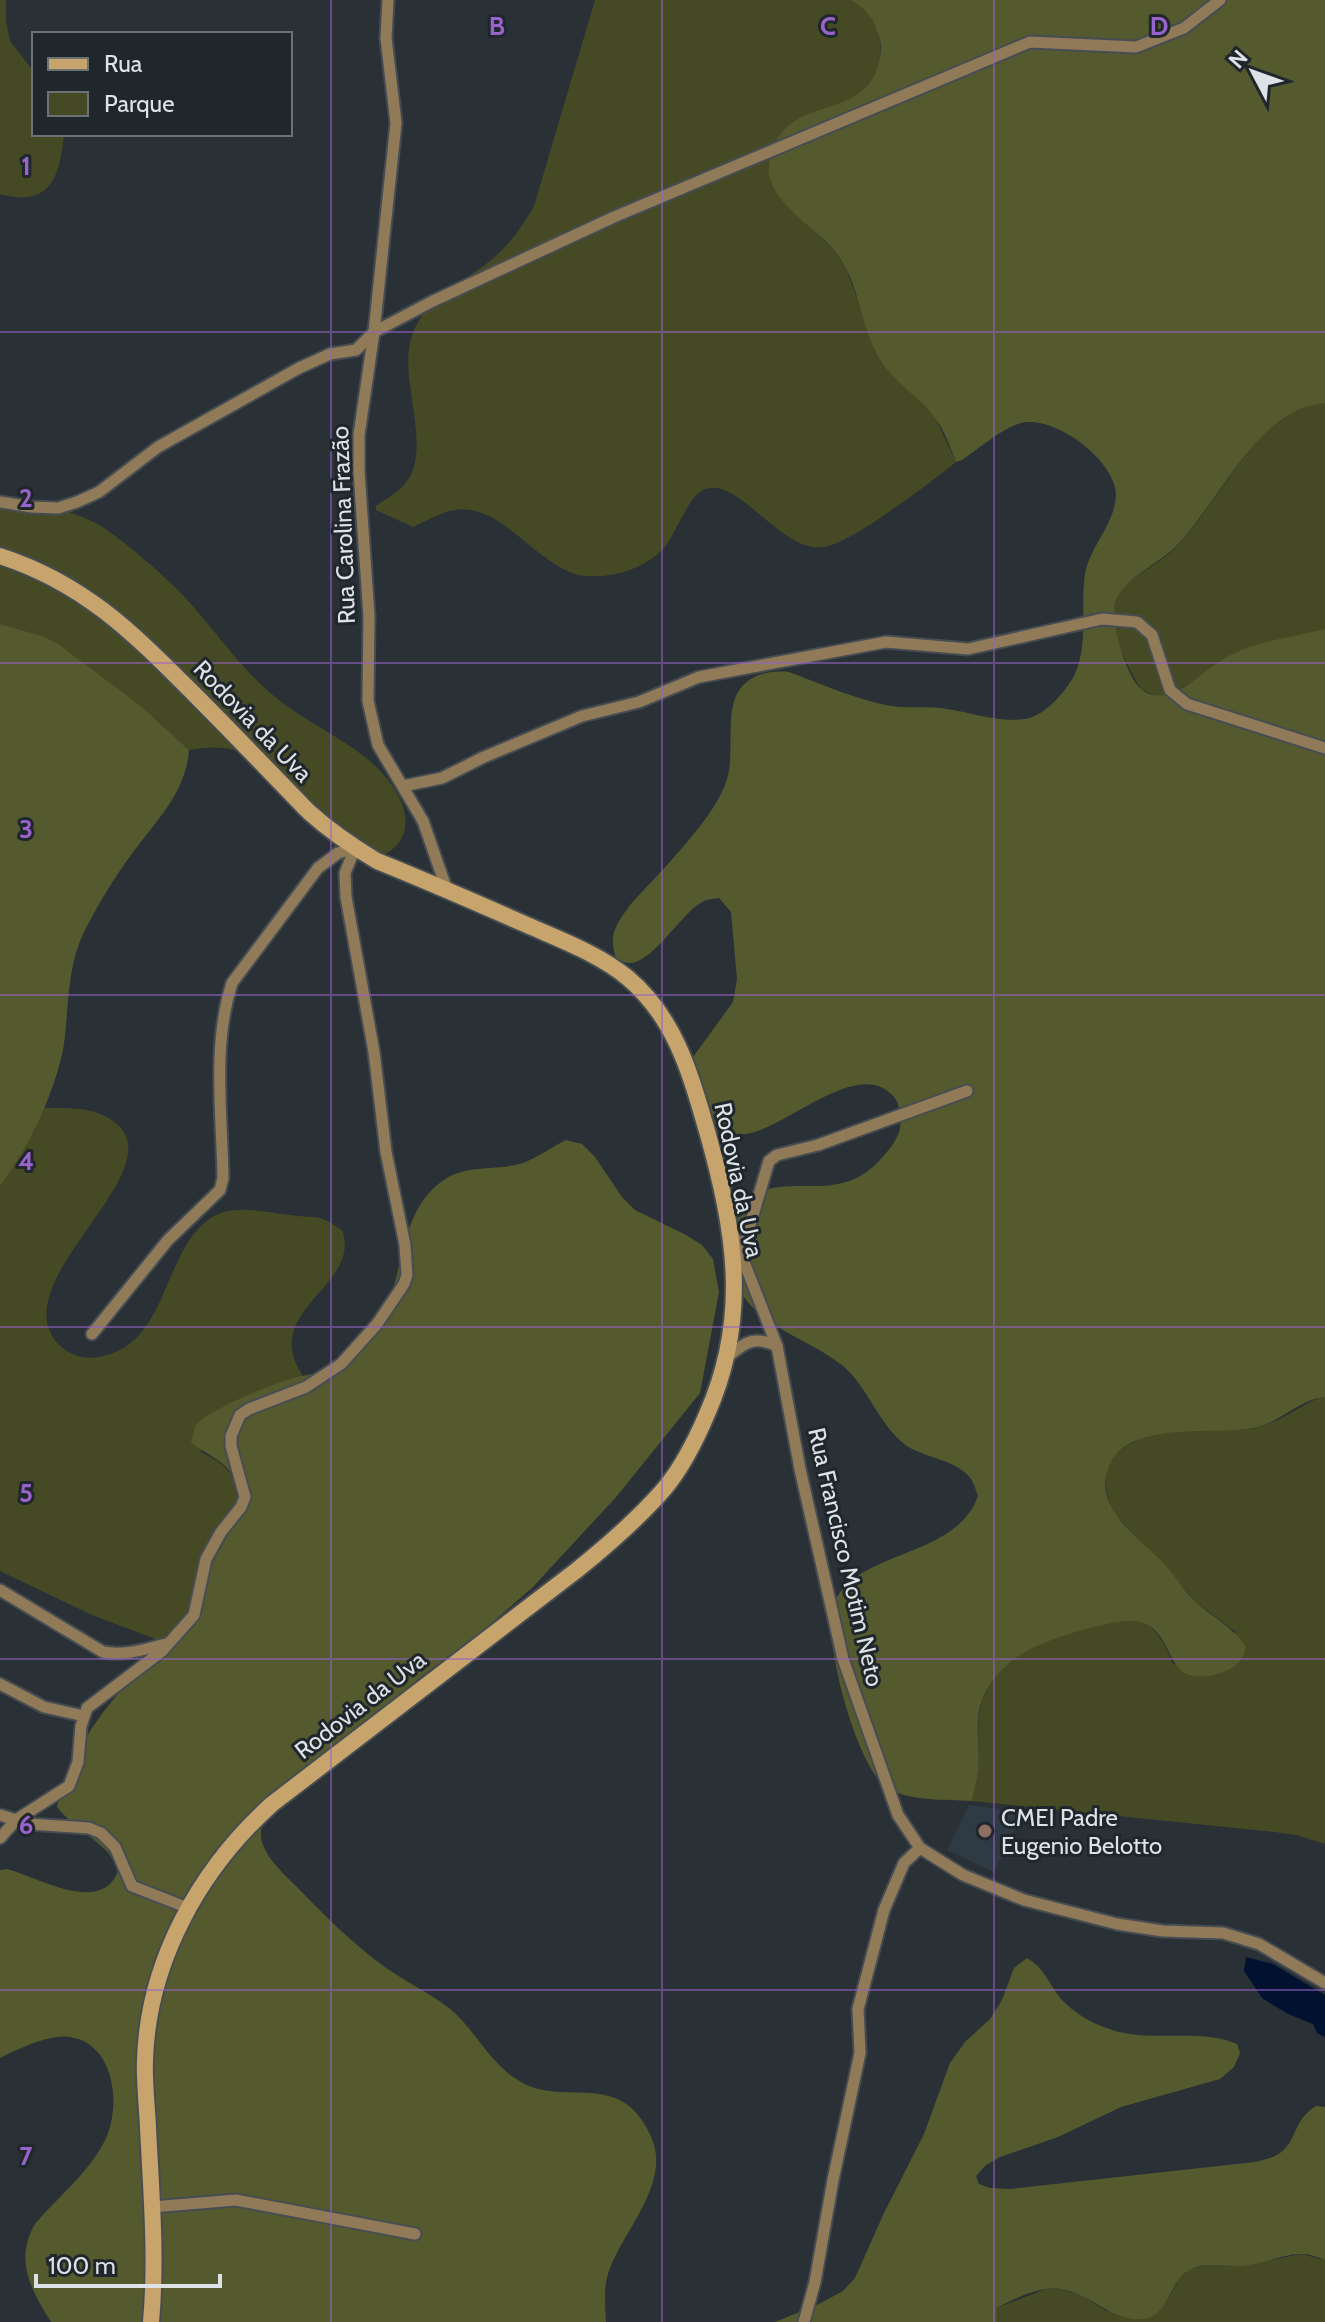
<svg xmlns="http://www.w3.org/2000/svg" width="1325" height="2322" viewBox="0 0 1325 2322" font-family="Cabin,sans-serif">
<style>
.built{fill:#2e3a44}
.green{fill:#464a24}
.forest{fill:#555a2e}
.water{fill:#00122f}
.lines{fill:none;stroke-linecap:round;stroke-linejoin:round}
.street-casing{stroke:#464d52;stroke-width:15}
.secondary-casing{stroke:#464d52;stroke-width:20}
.street{stroke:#907a58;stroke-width:11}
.secondary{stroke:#c7a46b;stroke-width:16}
.grid{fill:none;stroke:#9863cb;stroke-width:2;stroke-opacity:0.55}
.education-dot{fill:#8d6e63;stroke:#1f272c;stroke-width:3}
.labels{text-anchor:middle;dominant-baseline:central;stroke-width:6;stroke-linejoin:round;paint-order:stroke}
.street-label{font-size:24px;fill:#dde2e6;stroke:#1f272c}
.poi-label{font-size:24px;fill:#dde2e6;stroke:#1f272c;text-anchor:start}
.grid-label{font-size:26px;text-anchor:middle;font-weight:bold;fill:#9863cb;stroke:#1f272c;stroke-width:6;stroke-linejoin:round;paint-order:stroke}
</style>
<rect width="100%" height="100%" fill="#293136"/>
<!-- built -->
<polygon class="built" points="969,1805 1023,1812 994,1872 947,1850"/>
<!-- green -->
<g class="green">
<path d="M0 0H6V22L10 41 34 72V134H64C60 177 50 208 0 194Z"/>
<path d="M595 0H850C859 5 870 12 874 20 884 39 883 71 868 87 850 104 827 109 804 116L795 214 833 249 845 266 881 361 935 417 956 462C931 482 852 543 824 547 780 554 738 473 703 490 692 496 687 509 681 519 675 529 670 542 662 550 642 570 611 578 584 576 570 574 557 566 546 558 516 537 486 499 446 512 435 516 423 522 413 527L376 510V506C384 500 394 495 401 488 437 455 398 383 411 339 422 298 468 281 497 255 513 240 523 225 534 206Z"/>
<path d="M1313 403H1325V629L1252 647 1174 693 1158 697 1141 689C1127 665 1108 632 1115 604 1121 578 1155 568 1172 551 1220 504 1246 427 1313 403Z"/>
<path d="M0 496C32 505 70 508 99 525 124 540 172 582 191 604 226 644 251 683 297 713 333 737 378 756 399 797 410 818 408 843 385 854 332 879 276 765 237 751 221 745 204 748 189 750L142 707 41 636 0 624Z"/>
<path d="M43 1108C70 1108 97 1106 118 1125 171 1175 0 1283 59 1345 72 1357 87 1360 103 1356 165 1343 163 1260 203 1224 228 1201 260 1212 290 1215 299 1217 311 1216 320 1218 327 1220 335 1226 342 1230 363 1286 258 1310 303 1376L219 1409 198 1424 201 1452C219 1461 234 1470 238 1491 243 1520 216 1552 205 1578 199 1594 196 1611 189 1626 186 1633 179 1640 174 1646L92 1615 0 1571V1186L19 1157Z"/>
<path d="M1321 1397H1325V1844L1296 1835 1275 1832 972 1801C974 1791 977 1781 978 1771 981 1744 973 1717 986 1692 994 1676 1008 1661 1023 1652 1042 1641 1121 1615 1141 1622 1159 1628 1166 1649 1174 1665L1236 1632 1197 1603 1113 1512C1085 1446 1145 1432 1198 1429 1216 1428 1235 1431 1254 1428 1278 1424 1299 1406 1321 1397Z"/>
<polygon points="1301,2254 1325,2260 1325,2322 997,2322 996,2308 1046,2289 1060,2289 1080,2295 1107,2311 1166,2302 1180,2278 1190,2269 1208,2265 1242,2266"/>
</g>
<!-- forest -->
<g class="forest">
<path d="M850 0H1325V403C1260 407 1220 499 1180 542 1162 563 1129 574 1117 598 1107 616 1126 676 1141 689 1149 696 1160 697 1169 694 1190 688 1207 668 1225 658 1255 641 1293 637 1325 629V1397C1299 1399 1279 1424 1253 1428 1214 1434 1177 1426 1138 1440 1127 1443 1116 1452 1111 1462 1088 1507 1140 1537 1166 1566 1177 1578 1184 1592 1197 1603 1215 1619 1232 1626 1246 1647 1242 1663 1233 1670 1217 1674 1161 1689 1178 1632 1140 1622 1118 1616 1042 1641 1023 1653 1006 1663 990 1680 983 1698 973 1721 981 1747 978 1771 977 1781 974 1791 972 1801 946 1799 911 1802 888 1788 857 1771 819 1630 835 1601 861 1549 956 1558 978 1496 976 1491 974 1483 971 1479 958 1460 925 1458 907 1446 879 1426 869 1388 843 1366 813 1341 767 1330 744 1297 734 1282 737 1261 736 1244 735 1225 737 1207 754 1196 789 1172 838 1205 879 1161 887 1152 895 1144 899 1132 902 1121 901 1106 894 1097 859 1055 785 1130 745 1134 729 1135 719 1130 705 1123L687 1077 693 1057 733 1002 737 979 731 912 719 898C715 899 710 899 706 900 683 909 653 965 628 963 626 963 617 959 616 958 608 934 616 925 630 905 658 874 711 822 725 785 737 757 723 712 740 689 751 674 771 670 789 672 819 683 850 697 881 704 903 710 925 705 947 709 973 713 1000 723 1025 719 1045 716 1065 692 1074 676 1089 646 1080 606 1085 574 1090 546 1115 524 1116 495 1116 460 1051 412 1018 424 998 431 980 448 962 460L956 462C950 447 945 431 935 418 920 397 895 383 881 361 859 326 861 281 833 249 814 227 765 199 769 165 771 150 775 138 786 128 814 102 859 111 876 72 880 60 883 48 879 36 874 19 867 9 850 0Z"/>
<path d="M0 624 42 636 58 644 142 707 189 750C186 793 155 822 131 855 114 878 99 903 86 928 68 963 69 998 65 1036 60 1083 29 1148 0 1186Z"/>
<path d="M566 1140 582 1144 595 1157 622 1197 635 1210 686 1235 702 1245 713 1259 719 1292 700 1393 617 1496 532 1588 479 1634 422 1676 381 1710 268 1810C263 1822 258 1832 263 1845 269 1861 285 1875 297 1887 324 1915 351 1942 382 1965 404 1981 428 1992 449 2008 476 2030 489 2064 521 2082 567 2108 622 2067 652 2139 670 2183 625 2229 610 2268 603 2285 605 2304 606 2322H51C31 2290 14 2260 35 2224 57 2198 87 2174 103 2144 122 2111 117 2044 70 2037 49 2034 19 2049 0 2058V1870L7 1869C40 1878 104 1917 119 1868 105 1841 76 1831 57 1807 65 1761 104 1705 138 1673 154 1658 176 1649 188 1630 197 1615 199 1594 206 1578 215 1554 234 1531 238 1506 239 1496 238 1484 233 1476 225 1460 204 1454 191 1442 193 1437 194 1428 197 1424 208 1410 283 1379 302 1376 325 1371 333 1374 353 1359 411 1315 386 1223 441 1182 466 1163 495 1172 523 1163 537 1158 552 1147 566 1140Z"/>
<path d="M1027 1958C1045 1968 1049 1985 1062 2000 1075 2014 1092 2023 1109 2029 1152 2044 1199 2027 1237 2044L1240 2053 1234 2067 1220 2079 1121 2107 1058 2137 1000 2157 986 2165 976 2176 979 2184 990 2188 1010 2189 1255 2162C1263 2160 1274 2158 1280 2153 1298 2140 1292 2121 1316 2106L1325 2107V2260C1318 2257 1309 2254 1301 2254 1282 2254 1262 2265 1242 2266 1224 2267 1203 2261 1188 2271 1169 2283 1169 2314 1144 2319 1112 2322 1090 2293 1060 2289 1038 2286 1015 2299 996 2308L997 2322H775L819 2304 843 2291 855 2278 884 2213 924 2134 950 2063 965 2042 990 2019 1002 2000 1014 1968Z"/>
</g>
<!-- water -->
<polygon class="water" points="1246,1957 1273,1964 1325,1995 1325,2037 1317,2033 1313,2024 1288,2014 1262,1998 1244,1971"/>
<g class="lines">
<defs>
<g id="street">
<polyline points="388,0 386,38 396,123 374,332 359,435 359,472 369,616 368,701 378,745 423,821 447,890"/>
<polyline points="0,502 32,507 58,508 77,502 99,492 158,447 299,368 330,354 356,350 374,332 433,301 614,217 1030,42 1136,47 1184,28 1220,0"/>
<polyline points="403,786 442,778 484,757 582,716 639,702 699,677 886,642 968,649 1102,619 1137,622 1152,635 1170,690 1187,704 1325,748"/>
<polyline points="733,1234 777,1346 800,1469 843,1659 898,1815 920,1848 963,1875 1024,1900 1117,1924 1163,1931 1223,1933 1259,1944 1325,1983"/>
<polyline points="742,1252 769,1161 777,1155 818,1145 967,1091"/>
<path d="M92 1334 168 1240 220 1190 223 1178C222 1114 212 1045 232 983L318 868 338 853 355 848"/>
<path d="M729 1356C746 1341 755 1336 777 1346"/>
<path d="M0 1590 103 1652C126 1656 145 1649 166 1644"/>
<polyline points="0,1684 44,1707 84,1716"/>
<polyline points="0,1815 29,1824 89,1828 101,1833 115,1847 132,1886 188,1908"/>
<polyline points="0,1838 16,1820 69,1786 78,1762 81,1726 87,1708 162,1651 194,1615 206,1559 221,1532 241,1507 245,1497 231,1446 231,1436 240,1415 249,1409 306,1387 341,1364 377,1324 404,1284 407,1275 405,1245 386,1152 374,1052 346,897 345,873 355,848"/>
<polyline points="152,2207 236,2200 415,2234"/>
<polyline points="804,2322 815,2282 833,2180 860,2053 858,2009 884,1910 904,1863 920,1848"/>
</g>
<path id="secondary" d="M0 556C84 583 133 633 193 693 232 732 270 772 309 812 330 831 352 846 377 861 427 881 477 903 527 925 561 940 599 954 628 978 676 1019 690 1073 707 1131 735 1231 750 1317 707 1414 696 1440 683 1466 665 1488 639 1518 608 1545 577 1570L272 1804C200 1869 148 1961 145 2060 144 2082 147 2105 148 2127 151 2191 157 2257 151 2322"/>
</defs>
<!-- street casing -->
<use href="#street" class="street-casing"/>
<!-- secondary casing -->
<use href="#secondary" class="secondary-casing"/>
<!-- street -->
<use href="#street" class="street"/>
<!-- secondary -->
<use href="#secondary" class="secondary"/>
</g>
<!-- grid -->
<path class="grid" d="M331 0V2322M662 0V2322M994 0V2322M0 332H1325M0 663H1325M0 995H1325M0 1327H1325M0 1659H1325M0 1990H1325"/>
<!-- markers -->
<circle class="education-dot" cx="985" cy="1831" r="8"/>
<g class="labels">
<!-- street labels -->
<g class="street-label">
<text transform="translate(343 525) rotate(-92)">Rua Carolina Frazão</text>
<text transform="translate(253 721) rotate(46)">Rodovia da Uva</text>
<text transform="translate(739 1180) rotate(78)">Rodovia da Uva</text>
<text transform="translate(846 1557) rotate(77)">Rua Francisco Motim Neto</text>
<text transform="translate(360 1705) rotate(-38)">Rodovia da Uva</text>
</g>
<!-- poi labels -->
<g class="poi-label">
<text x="1001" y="1817">CMEI Padre<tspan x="1001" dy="28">Eugenio Belotto</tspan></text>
</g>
</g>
<g class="grid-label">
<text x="497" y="35">B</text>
<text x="828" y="35">C</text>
<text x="1159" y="35">D</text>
<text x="26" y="175">1</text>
<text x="26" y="507">2</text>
<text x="26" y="838">3</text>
<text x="26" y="1170">4</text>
<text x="26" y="1502">5</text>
<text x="26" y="1834">6</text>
<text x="26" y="2165">7</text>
</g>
<!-- legend -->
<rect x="32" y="32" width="260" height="104" fill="#1f272c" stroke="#6b7276" stroke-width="2"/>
<rect x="48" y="58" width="40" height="12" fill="#c7a46b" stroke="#6b7276" stroke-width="2"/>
<text x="104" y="72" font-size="24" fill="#dde2e6">Rua</text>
<rect x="48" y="92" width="40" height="24" fill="#464a24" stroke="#6b7276" stroke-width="2"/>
<text x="104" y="112" font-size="24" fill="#dde2e6">Parque</text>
<!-- north arrow -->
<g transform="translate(1253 72) rotate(311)" stroke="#1f272c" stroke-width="6" paint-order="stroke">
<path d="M0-6L14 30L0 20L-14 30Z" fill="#dde2e6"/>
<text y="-12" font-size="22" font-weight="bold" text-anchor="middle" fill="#dde2e6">N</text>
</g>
<!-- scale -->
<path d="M36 2274v12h184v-12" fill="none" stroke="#dde2e6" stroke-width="4"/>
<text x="48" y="2274" font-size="24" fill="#dde2e6" stroke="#1f272c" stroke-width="6" paint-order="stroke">100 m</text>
</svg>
